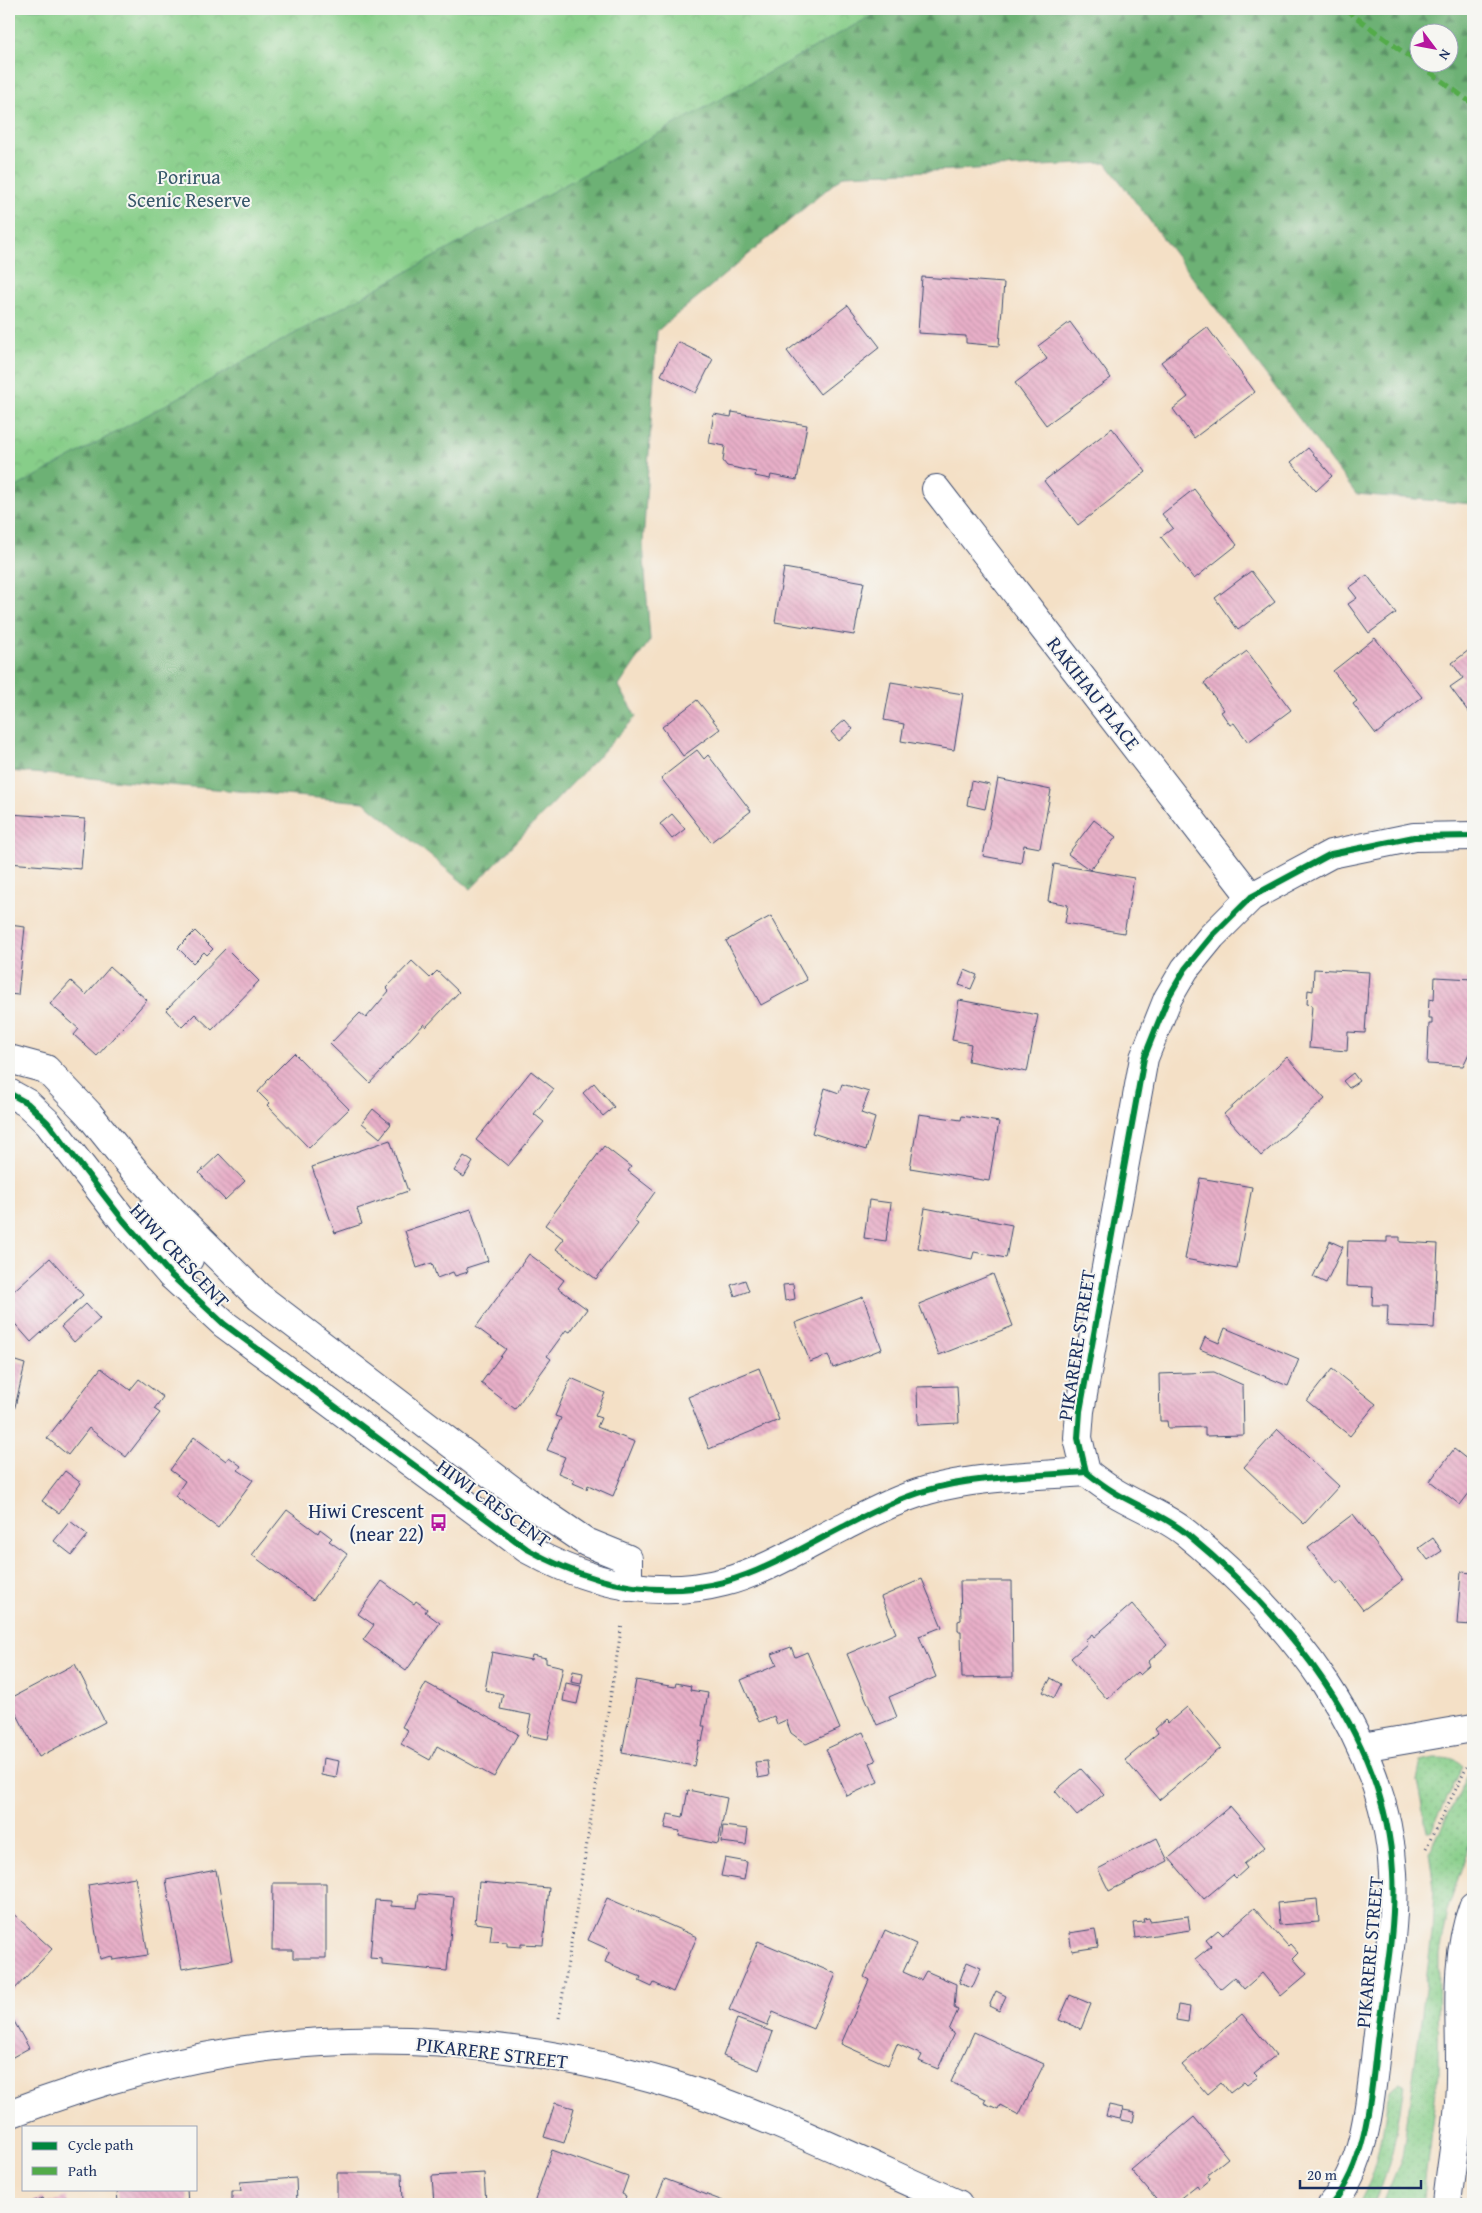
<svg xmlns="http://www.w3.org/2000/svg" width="1482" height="2213" viewBox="0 0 1482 2213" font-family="'Gentium Book Plus',serif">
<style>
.grass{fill:url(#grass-dots);stroke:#517e74}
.forest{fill:url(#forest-firs);stroke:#44706a;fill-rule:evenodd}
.park{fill:url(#park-crowns);stroke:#517e74}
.building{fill:url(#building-back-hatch)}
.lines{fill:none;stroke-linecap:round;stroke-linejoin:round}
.minor-casing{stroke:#3c4a6e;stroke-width:30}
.path{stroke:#3c4a6e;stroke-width:3;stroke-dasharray:1 4;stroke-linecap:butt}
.minor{stroke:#fff;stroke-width:28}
.quiet{stroke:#52ab49;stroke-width:5;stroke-dasharray:10 5;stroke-linecap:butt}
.cycleway-casing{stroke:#f6f6f2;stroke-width:9}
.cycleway{stroke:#00873e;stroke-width:6}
.labels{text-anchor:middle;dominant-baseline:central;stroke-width:4;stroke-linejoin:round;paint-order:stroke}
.park-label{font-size:20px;fill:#365769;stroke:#f6f6f2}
.street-label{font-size:20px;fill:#1b2f5e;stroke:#f6f6f2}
.poi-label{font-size:20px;fill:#1b2f5e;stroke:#f6f6f2;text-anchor:end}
</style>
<defs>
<pattern id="grass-dots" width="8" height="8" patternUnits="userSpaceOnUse" patternTransform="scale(1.25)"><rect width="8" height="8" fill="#87ce89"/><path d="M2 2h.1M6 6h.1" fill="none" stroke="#74b179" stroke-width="1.8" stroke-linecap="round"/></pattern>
<pattern id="forest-firs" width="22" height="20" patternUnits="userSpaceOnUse" patternTransform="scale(1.25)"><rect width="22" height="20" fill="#6db175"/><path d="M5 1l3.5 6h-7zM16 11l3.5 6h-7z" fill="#599063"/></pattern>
<pattern id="park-crowns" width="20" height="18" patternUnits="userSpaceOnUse" patternTransform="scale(1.25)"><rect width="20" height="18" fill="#87ce89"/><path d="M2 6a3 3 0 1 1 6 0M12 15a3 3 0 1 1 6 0" fill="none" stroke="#74b179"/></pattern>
<pattern id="building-back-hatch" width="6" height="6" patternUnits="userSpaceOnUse" patternTransform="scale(1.25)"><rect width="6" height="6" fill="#e8afc8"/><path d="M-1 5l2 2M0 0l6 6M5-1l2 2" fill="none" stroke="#c697ae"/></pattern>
</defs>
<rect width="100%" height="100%" fill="#f6f6f2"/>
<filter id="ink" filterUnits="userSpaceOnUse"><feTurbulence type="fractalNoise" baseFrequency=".02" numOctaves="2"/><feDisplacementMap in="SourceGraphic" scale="10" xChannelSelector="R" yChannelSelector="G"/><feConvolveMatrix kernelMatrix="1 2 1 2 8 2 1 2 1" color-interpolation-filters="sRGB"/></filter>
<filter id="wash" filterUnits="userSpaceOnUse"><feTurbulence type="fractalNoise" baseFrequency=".0096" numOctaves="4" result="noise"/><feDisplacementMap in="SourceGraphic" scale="20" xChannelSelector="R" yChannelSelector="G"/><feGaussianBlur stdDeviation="1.12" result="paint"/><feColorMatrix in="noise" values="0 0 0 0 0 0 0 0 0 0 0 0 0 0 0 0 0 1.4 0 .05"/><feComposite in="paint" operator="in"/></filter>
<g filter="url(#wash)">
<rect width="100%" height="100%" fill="#f4e0c6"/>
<!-- grass -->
<g class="grass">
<path d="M1434 1758C1445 1758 1454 1758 1463 1766L1431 1831H1427L1417 1781 1421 1761Z"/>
<polygon points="1470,1771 1473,1775 1473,1834 1447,1911 1439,1955 1438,2074 1422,2204 1383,2204 1402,2158 1421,2020 1432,1934 1434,1887 1429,1853"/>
<path d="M1400 2081 1404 2084C1398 2125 1392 2167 1374 2204H1358C1380 2171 1383 2128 1389 2089Z"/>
</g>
<!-- forest -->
<path class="forest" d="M9 9H1473V504L1356 494 1106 163 844 175 657 331 643 544 650 640 619 686 636 717 471 889 364 802 9 771ZM1420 32H1450V62H1420Z"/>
<!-- park -->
<polygon class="park" points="9,9 884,9 9,491"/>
<g id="blocks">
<!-- building -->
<g class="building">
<polygon points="922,277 1004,283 999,346 966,343 966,336 918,333"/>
<polygon points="848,305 880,347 820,394 787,351"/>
<polygon points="1070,322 1111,378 1046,425 1015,383 1047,359 1038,346"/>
<polygon points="1207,327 1255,392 1194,438 1173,409 1188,397 1161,362"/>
<polygon points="678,342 713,359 696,393 661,375"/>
<polygon points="732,412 807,425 797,480 771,475 770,479 755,476 756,472 727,466 723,461 725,446 709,443 714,414 731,417"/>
<polygon points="1112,428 1146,472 1078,525 1044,481"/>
<polygon points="1308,448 1332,476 1316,491 1291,462"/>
<polygon points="1194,489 1237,545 1194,579 1161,537 1173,528 1162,514"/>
<polygon points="784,568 864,582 854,635 775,622"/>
<polygon points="1251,571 1275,602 1238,630 1215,598"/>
<polygon points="1367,575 1396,613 1369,633 1348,604 1357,598 1349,588"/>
<polygon points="1375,638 1422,697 1376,734 1353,704 1357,701 1333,671"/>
<polygon points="1473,647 1473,718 1450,687 1463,678 1452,663"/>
<polygon points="1247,651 1291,710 1248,742 1234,723 1230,725 1221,712 1224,710 1204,683"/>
<polygon points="891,682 963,694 954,750 901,741 904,724 884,720"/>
<polygon points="697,700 720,729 683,756 662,727"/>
<polygon points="845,720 853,729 839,741 831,732"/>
<polygon points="697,750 704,759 708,755 751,811 711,842 661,778"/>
<polygon points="998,779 1051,790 1040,848 1024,845 1021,863 983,856"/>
<polygon points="971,781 990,785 985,809 967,805"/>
<polygon points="9,814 85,819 81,869 9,863"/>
<polygon points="672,814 685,829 672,839 660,824"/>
<polygon points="1094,820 1116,837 1090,870 1068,854"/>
<polygon points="1054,864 1134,878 1124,933 1065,923 1068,905 1048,901"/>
<polygon points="771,916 807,980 761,1005 726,941"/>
<polygon points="9,925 25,927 18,995 9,994"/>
<polygon points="195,931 213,949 207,955 204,952 193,963 178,948"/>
<polygon points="226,948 259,981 212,1030 195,1014 182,1027 166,1010"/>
<polygon points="412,961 430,978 437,971 459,992 426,1027 424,1024 370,1083 330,1044 360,1013 366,1018 389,991 386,988"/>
<polygon points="110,967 147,1000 97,1056 74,1035 79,1029 50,1004 71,981 86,995"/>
<polygon points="1314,969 1369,972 1365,1033 1348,1032 1347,1051 1309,1048 1312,1005 1307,1004 1308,990 1313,991"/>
<polygon points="965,970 977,975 971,989 959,985"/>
<polygon points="1435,977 1473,979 1473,1045 1463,1066 1427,1064 1429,1024 1432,1024 1432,1018 1428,1018 1429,999 1434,1000"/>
<polygon points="959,1000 1038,1015 1027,1072 968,1061 971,1044 952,1040"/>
<polygon points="294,1053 349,1109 309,1148 267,1105 269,1103 258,1092 267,1082 266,1081"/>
<polygon points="1287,1057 1325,1099 1261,1156 1224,1114"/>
<polygon points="531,1071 554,1089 534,1114 544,1122 508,1166 476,1140"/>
<polygon points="1353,1073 1359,1081 1349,1088 1343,1081"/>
<polygon points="594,1083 614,1107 603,1116 583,1093"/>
<polygon points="842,1084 869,1092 861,1113 875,1118 866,1150 812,1133 825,1088 839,1093"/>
<polygon points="373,1109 391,1124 380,1138 362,1123"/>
<polygon points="919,1114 961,1120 962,1116 999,1122 989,1181 910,1168"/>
<polygon points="390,1140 408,1191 357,1209 362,1224 335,1233 312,1167"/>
<polygon points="604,1146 631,1167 628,1171 655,1192 634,1221 638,1224 596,1279 556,1249 564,1239 545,1225"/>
<polygon points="219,1154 245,1181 225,1200 199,1173"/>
<polygon points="464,1156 473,1162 464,1177 454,1171"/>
<polygon points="1200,1178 1252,1187 1237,1269 1185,1259"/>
<polygon points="869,1200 891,1203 886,1241 864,1238"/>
<polygon points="925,1208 1012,1225 1006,1258 974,1252 972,1259 918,1248"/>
<polygon points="471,1209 488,1261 466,1268 468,1272 455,1276 453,1272 437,1278 432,1263 417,1268 405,1231"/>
<polygon points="1387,1237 1400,1237 1400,1242 1438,1244 1434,1328 1387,1326 1388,1305 1372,1305 1373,1287 1346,1286 1348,1241 1387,1242"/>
<polygon points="1330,1241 1343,1247 1326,1283 1313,1277"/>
<polygon points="529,1254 564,1280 558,1288 587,1309 570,1332 566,1330 547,1356 551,1359 515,1409 481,1383 506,1349 476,1327"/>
<polygon points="50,1258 83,1295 31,1342 9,1317 9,1295"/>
<polygon points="993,1274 1013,1326 939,1355 919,1304"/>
<polygon points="745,1280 749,1291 735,1296 731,1285"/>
<polygon points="793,1284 795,1299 785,1301 783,1285"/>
<polygon points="863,1297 882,1349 833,1368 828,1355 810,1362 795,1323"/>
<polygon points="86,1304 100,1319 74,1342 61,1327"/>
<polygon points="1225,1328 1299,1359 1288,1386 1200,1349 1205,1337 1219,1343"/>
<polygon points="9,1359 25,1364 14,1411 9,1409"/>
<polygon points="101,1368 130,1390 139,1379 163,1397 154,1409 160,1413 126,1457 89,1428 68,1455 47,1438"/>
<polygon points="759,1368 779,1420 709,1449 688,1397"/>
<polygon points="1332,1369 1376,1404 1350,1436 1307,1401"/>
<polygon points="1214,1372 1243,1385 1244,1435 1205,1436 1205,1427 1168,1428 1167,1421 1160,1421 1159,1374"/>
<polygon points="571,1378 605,1393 595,1416 601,1418 597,1427 635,1442 613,1496 588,1485 587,1489 573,1483 575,1480 558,1473 565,1457 547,1450 561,1418 555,1416"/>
<polygon points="957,1386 959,1423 918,1425 917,1387"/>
<polygon points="1278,1429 1339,1486 1304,1524 1244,1467"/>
<polygon points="194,1437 226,1461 229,1457 241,1466 238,1470 253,1480 218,1528 175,1496 185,1481 170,1470"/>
<polygon points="1454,1449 1473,1464 1473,1488 1460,1505 1430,1481"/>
<polygon points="65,1471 81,1483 59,1513 42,1501"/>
<polygon points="287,1510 318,1533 320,1529 332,1538 329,1541 347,1554 313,1600 252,1555"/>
<polygon points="1353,1514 1403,1580 1363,1610 1341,1581 1336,1585 1308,1548"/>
<polygon points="70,1521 88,1535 72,1555 54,1541"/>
<polygon points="1433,1538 1442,1551 1428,1560 1419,1548"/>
<polygon points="1461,1572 1473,1573 1473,1625 1457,1624"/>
<polygon points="922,1579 942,1627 919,1636 936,1677 889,1697 897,1717 877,1725 847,1654 896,1633 881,1597"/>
<polygon points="382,1581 414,1604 416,1601 427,1609 425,1612 440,1623 406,1671 363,1640 374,1625 358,1614"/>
<polygon points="960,1581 1012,1581 1013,1677 962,1678 961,1631 958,1631 958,1621 961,1620"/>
<polygon points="1132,1604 1167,1645 1148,1662 1150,1666 1140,1675 1137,1672 1107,1699 1071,1658 1088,1643 1085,1640 1092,1634 1094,1637"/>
<polygon points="791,1647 795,1657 807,1652 840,1729 806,1744 791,1733 786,1720 777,1724 774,1716 759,1722 741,1680 777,1665 772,1654"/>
<polygon points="492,1652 531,1660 532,1655 546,1658 546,1663 563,1667 548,1739 527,1735 531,1715 500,1709 503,1694 485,1690"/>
<polygon points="75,1664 105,1722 39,1757 9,1699"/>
<polygon points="573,1671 583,1673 581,1684 571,1682"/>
<polygon points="1051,1678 1061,1684 1054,1698 1043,1692"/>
<polygon points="636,1680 675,1687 676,1683 691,1686 690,1690 708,1693 702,1726 705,1726 702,1742 699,1741 694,1766 622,1753"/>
<polygon points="426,1683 518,1734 494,1777 437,1746 430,1760 401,1744 408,1730 402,1727"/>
<polygon points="566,1683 581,1686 577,1704 563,1701"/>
<polygon points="1187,1707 1221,1748 1159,1800 1125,1760 1158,1733 1155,1729 1165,1720 1168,1723"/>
<polygon points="863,1732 876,1761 870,1763 878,1782 847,1796 826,1749"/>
<polygon points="323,1758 339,1761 336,1778 321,1775"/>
<polygon points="767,1761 769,1776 758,1778 755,1762"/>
<polygon points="1081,1769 1104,1794 1077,1816 1055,1791"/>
<polygon points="688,1790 727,1798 718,1844 679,1836 680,1831 665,1828 668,1814 683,1817"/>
<polygon points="1230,1806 1265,1847 1244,1864 1247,1868 1236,1878 1233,1875 1204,1899 1169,1858"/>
<polygon points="723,1826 748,1829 746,1845 721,1842"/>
<polygon points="1157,1838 1168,1861 1109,1891 1098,1869"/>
<polygon points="725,1858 747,1862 744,1880 721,1876"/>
<polygon points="216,1870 232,1960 182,1969 166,1880"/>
<polygon points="135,1877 148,1955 113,1960 112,1956 100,1959 88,1885"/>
<polygon points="479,1882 549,1888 543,1945 521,1944 521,1947 507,1946 507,1942 490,1941 492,1925 475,1923"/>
<polygon points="273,1883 326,1883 326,1958 293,1958 293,1950 272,1950"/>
<polygon points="419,1894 454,1897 447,1971 382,1965 382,1959 370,1958 375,1900 391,1901 391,1906 417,1908"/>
<polygon points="607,1898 697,1937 673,1992 654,1983 652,1987 639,1981 641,1977 605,1962 610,1950 588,1940"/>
<polygon points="1317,1899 1319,1922 1279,1925 1277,1903"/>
<polygon points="1254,1908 1288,1946 1290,1944 1298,1953 1293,1958 1307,1974 1281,1996 1262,1973 1244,1989 1234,1977 1220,1989 1195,1959 1211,1946 1206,1940 1218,1930 1223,1935"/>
<polygon points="9,1910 52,1949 13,1991 9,1987"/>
<polygon points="1188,1916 1190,1930 1135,1938 1133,1923 1144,1922 1143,1919 1149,1918 1150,1921"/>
<polygon points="1095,1929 1098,1947 1072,1951 1069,1933"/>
<polygon points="885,1930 916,1944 903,1972 921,1980 926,1971 956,1984 954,2008 958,2010 949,2030 954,2033 938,2069 919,2061 922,2055 897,2044 888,2065 841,2044 869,1980 864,1977"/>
<polygon points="758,1941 836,1974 813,2029 773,2012 767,2026 729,2010"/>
<polygon points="967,1962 981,1968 972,1988 959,1983"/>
<polygon points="996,1991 1006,1996 999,2011 989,2006"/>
<polygon points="1070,1995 1091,2004 1081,2029 1059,2020"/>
<polygon points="1178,2005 1190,2007 1188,2022 1176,2020"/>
<polygon points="1242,2014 1276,2055 1254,2073 1258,2077 1247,2085 1244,2082 1230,2093 1221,2082 1207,2094 1182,2065"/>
<polygon points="11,2016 29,2048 11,2058 9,2054"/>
<polygon points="737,2019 773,2032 759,2070 723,2056"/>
<polygon points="974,2032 1044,2064 1019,2115 1000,2105 998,2109 984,2103 986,2099 951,2082"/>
<polygon points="555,2103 574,2108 564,2143 544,2137"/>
<polygon points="1109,2105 1123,2108 1120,2119 1106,2116"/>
<polygon points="1123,2110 1135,2112 1133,2122 1121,2120"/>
<polygon points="1194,2117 1228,2158 1207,2175 1210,2179 1199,2188 1197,2185 1173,2204 1160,2204 1131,2170"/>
<polygon points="552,2150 628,2177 622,2194 626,2196 623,2204 542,2204 534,2202"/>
<polygon points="337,2173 402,2173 403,2204 337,2204"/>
<polygon points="484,2173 486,2204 434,2204 432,2176"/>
<polygon points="296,2178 297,2204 232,2204 232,2191 241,2191 240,2182"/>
<polygon points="665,2179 723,2201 722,2204 659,2204 655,2202"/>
<polygon points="117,2189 187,2189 188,2204 118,2204"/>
<polygon points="66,2197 68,2204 45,2204"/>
<polygon points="43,2198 45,2204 26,2204"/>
</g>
</g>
</g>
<g filter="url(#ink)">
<use href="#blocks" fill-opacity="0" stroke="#3c4a6e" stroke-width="1"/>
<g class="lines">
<defs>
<g id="minor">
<polyline points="936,489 1251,897"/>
<polyline points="9,1059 46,1069 88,1113 134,1170 182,1221 259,1297 533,1506 586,1542 628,1559 628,1587"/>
<path d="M9 1093 27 1103 48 1123 123 1220 171 1275 224 1324 527 1549C588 1583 655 1600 724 1582 761 1573 806 1546 841 1528 869 1514 897 1499 928 1490 976 1476 1035 1476 1086 1472"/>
<polyline points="151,1211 189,1259 171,1275"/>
<polyline points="1362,1747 1473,1728"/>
<path d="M9 2114C108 2076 215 2048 322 2042 447 2035 579 2053 698 2093 787 2124 872 2166 958 2204"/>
<path d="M1332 2204C1371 2157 1371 2083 1379 2025 1386 1976 1396 1923 1393 1873 1386 1736 1288 1617 1186 1533 1165 1516 1137 1506 1114 1492 1104 1486 1095 1479 1086 1472L1078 1438 1080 1411 1144 1058 1168 998 1185 969 1212 936 1251 897 1331 854 1414 837 1473 836"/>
<path d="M1447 2204C1451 2163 1460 2120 1460 2078 1461 2021 1453 1962 1473 1907"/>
</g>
</defs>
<!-- minor casing -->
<use href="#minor" class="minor-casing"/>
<!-- path -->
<g class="path">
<polyline points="1426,1848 1467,1767"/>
<polyline points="559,2018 622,1624"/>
</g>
<!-- minor -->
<use href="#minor" class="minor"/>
<!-- quiet -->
<polyline class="quiet" points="1345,9 1473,104"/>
<defs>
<g id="cycleway">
<path d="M9 1093 27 1103 48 1123 123 1220 171 1275 224 1324 527 1549C588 1583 655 1600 724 1582 761 1573 806 1546 841 1528 869 1514 897 1499 928 1490 976 1476 1035 1476 1086 1472"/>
<path d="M1332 2204C1371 2157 1371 2083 1379 2025 1386 1976 1396 1923 1393 1873 1386 1736 1288 1617 1186 1533 1165 1516 1137 1506 1114 1492 1104 1486 1095 1479 1086 1472L1078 1438 1080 1411 1144 1058 1168 998 1185 969 1212 936 1251 897 1331 854 1414 837 1473 836"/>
</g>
</defs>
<!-- cycleway casing -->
<use href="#cycleway" class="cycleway-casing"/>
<!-- cycleway -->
<use href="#cycleway" class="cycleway"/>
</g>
</g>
<!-- icons -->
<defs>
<symbol id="bus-bare" viewBox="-9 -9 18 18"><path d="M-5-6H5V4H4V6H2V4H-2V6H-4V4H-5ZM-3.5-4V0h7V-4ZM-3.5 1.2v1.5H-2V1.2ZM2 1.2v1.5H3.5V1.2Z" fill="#b5179e" stroke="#f6f6f2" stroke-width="2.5" paint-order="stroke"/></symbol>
</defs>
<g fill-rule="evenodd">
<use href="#bus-bare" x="426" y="1510" width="25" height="25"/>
</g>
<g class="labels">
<!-- park labels -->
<g class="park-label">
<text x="189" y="176">Porirua<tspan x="189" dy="23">Scenic Reserve</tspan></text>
</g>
<!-- street labels -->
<g class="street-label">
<text transform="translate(1094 693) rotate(52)">RAKIHAU PLACE</text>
<text transform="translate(180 1255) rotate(47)">HIWI CRESCENT</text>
<text transform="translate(1076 1345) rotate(-81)">PIKARERE STREET</text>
<text transform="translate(494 1503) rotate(36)">HIWI CRESCENT</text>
<text transform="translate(1369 1952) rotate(-85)">PIKARERE STREET</text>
<text transform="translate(492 2052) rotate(7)">PIKARERE STREET</text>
</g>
<!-- poi labels -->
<g class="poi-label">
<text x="424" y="1510">Hiwi Crescent<tspan x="424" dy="23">(near 22)</tspan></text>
</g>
</g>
<!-- margin -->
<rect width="1482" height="2213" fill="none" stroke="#f6f6f2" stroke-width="30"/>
<!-- legend -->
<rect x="22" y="2126" width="175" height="65" fill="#f6f6f2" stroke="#9ea6b7"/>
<rect x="32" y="2142" width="25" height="8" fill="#00873e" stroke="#9ea6b7"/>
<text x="68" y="2150" font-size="15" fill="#1b2f5e">Cycle path</text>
<rect x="32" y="2167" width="25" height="8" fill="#52ab49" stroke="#9ea6b7"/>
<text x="68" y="2176" font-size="15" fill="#1b2f5e">Path</text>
<!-- north arrow -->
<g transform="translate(1434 48) rotate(122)"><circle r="24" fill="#f6f6f2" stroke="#9ea6b7"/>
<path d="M0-4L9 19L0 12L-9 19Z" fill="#b5179e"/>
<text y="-8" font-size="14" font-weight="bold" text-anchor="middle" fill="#1b2f5e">N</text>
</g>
<!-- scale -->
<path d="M1300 2180v8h121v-8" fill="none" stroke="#1b2f5e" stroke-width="2.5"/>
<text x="1307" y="2180" font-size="15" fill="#1b2f5e" stroke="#f6f6f2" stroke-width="4" paint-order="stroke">20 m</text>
</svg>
